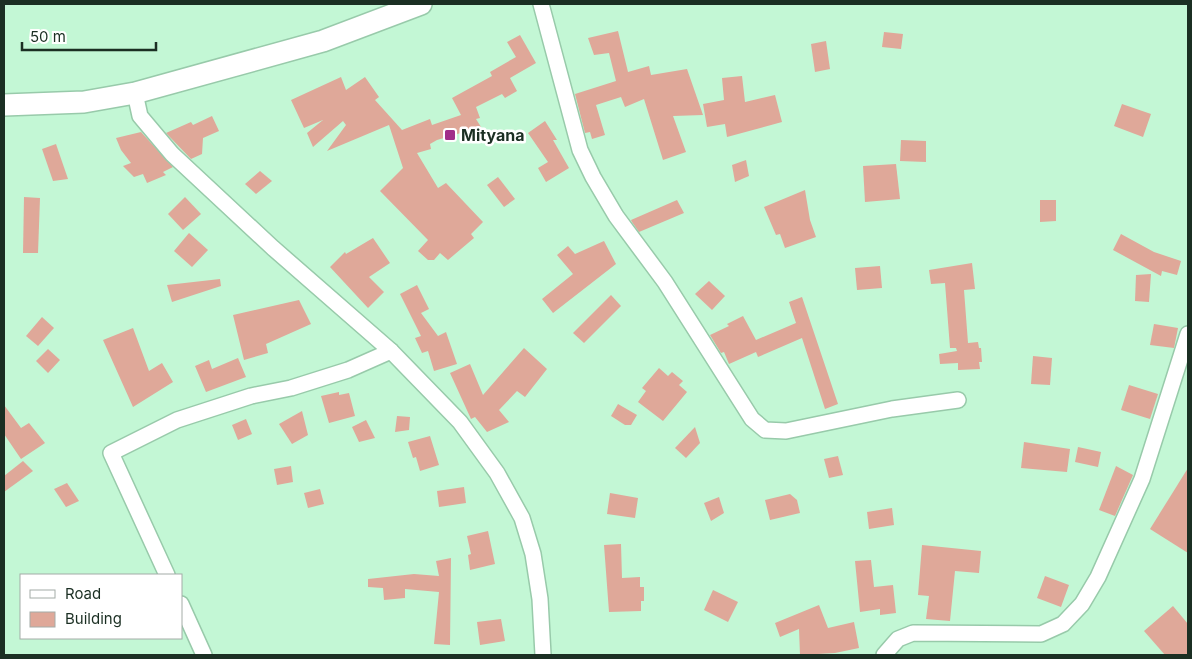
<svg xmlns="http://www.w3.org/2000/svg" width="1192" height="659" viewBox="0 0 1192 659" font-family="Inter,sans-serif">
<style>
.building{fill:#dfa899}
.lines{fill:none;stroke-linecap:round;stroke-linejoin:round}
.minor-casing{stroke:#98caaa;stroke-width:18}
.secondary-casing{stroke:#98caaa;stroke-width:24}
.minor{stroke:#fff;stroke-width:15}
.secondary{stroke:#fff;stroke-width:21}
.poi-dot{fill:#a02e8a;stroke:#fff;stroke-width:2}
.labels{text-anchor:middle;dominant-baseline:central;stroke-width:5;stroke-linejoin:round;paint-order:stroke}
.poi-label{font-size:16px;font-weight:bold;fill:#1b2f23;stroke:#fff;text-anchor:start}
</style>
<rect width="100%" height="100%" fill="#c3f7d5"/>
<!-- building -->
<g class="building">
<polygon points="618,31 628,72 649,66 651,75 687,69 703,115 673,116 686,152 663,160 644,99 625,107 621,97 596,105 605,135 592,139 590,132 585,133 575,94 616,81 609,53 594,55 588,38"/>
<polygon points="884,32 903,34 901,49 882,47"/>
<polygon points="520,35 536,63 510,78 517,91 505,98 502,94 476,107 480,118 476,119 481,127 437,140 430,144 431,149 417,153 438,188 446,183 483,222 471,234 474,238 448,260 440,253 434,260 428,260 418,251 428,240 380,191 403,168 389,125 327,151 346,125 343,121 313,147 307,133 323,120 304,128 291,100 341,77 346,90 365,77 379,97 375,100 402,130 430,119 432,125 461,115 452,98 492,76 490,72 516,57 507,42"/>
<polygon points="826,41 830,69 815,72 811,44"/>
<polygon points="742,76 745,102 775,95 782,122 727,137 725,124 707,127 703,104 724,100 722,78"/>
<polygon points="1122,104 1151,114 1143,137 1114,126"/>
<polygon points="212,116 219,131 203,138 202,154 191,159 166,133 191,122 193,125"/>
<polygon points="545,121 557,140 553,140 569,168 546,182 538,168 548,162 528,133"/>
<polygon points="141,132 173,167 163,172 166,175 147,183 143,174 134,177 123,166 131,163 121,150 116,138"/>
<polygon points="901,140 926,141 926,162 900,161"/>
<polygon points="56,144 68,179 53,181 42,149"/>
<polygon points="746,160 749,176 735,182 732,165"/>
<polygon points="896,164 900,199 865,202 863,166"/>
<polygon points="260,171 272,181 256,194 245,184"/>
<polygon points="498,177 515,199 504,207 487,185"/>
<polygon points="805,190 810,220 816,237 785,248 780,234 776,235 764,207"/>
<polygon points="24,197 40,198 38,253 23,253"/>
<polygon points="185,197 201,214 183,230 168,214"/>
<polygon points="677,200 684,213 639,232 632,222 631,220"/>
<polygon points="1040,200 1056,200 1056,221 1040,222"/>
<polygon points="189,233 208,250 192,267 174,251"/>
<polygon points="1121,234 1154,252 1181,261 1177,275 1162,271 1161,276 1113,250"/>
<polygon points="373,238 390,263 369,277 384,292 368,308 330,267 345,252 346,254"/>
<polygon points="604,241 616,264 553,313 542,299 573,274 557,255 568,246 575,254"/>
<polygon points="972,263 975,289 964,290 968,343 978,342 979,348 981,348 982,362 979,362 980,369 958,370 958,363 940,364 939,354 957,351 956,348 950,348 945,283 931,284 929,270"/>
<polygon points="880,266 882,288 857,290 855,268"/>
<polygon points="1151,274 1149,302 1135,301 1136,275"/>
<polygon points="220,279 221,286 172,302 167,285"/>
<polygon points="709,281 725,296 712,310 695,294"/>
<polygon points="417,285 429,309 421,313 438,336 446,332 457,364 434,371 428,351 422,353 415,338 421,336 400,294"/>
<polygon points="611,295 621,306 584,343 573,333"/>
<polygon points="802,297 838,404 825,409 802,338 758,357 756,352 729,364 724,352 721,353 710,335 729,326 727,324 743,316 756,340 796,323 789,302"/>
<polygon points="299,300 311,324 266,344 268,353 244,360 233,315"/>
<polygon points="42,317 54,328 38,346 26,336"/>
<polygon points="1154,324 1178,328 1174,348 1150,345"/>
<polygon points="133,328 149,371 162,363 173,382 133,407 103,340"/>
<polygon points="524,348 547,369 525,397 517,391 499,410 509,422 487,432 475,417 471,419 450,373 470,364 483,395"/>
<polygon points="48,349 60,360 48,373 36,361"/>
<polygon points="1033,356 1052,358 1050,385 1031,384"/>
<polygon points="238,358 246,377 206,392 195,366 209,360 212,369"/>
<polygon points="659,368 668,376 672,372 683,381 679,385 687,392 663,421 638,402 646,391 642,388"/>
<polygon points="1129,385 1158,394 1150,419 1121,410"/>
<polygon points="339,392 339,395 349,393 355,416 329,423 321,396"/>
<polygon points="618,404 637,415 631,425 625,425 611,416"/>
<polygon points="4,405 21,428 29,423 45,443 21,459 4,434"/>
<polygon points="302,411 308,435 292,444 279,424"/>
<polygon points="397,416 410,417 409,430 395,432"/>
<polygon points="246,419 252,434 238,440 232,425"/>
<polygon points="366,420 375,438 359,442 352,427"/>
<polygon points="695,427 700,443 686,458 675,448"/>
<polygon points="430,436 439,465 420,471 416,457 413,458 408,442"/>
<polygon points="1024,442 1070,449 1067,472 1021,468"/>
<polygon points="1078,447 1101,452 1098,467 1075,462"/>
<polygon points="838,456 843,475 829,478 824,459"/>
<polygon points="23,461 33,471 4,492 4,476"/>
<polygon points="291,466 293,482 277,485 274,469"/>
<polygon points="1116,466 1133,475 1115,516 1099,510"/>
<polygon points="1188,468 1188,553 1150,529"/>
<polygon points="67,483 79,501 66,507 54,489"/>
<polygon points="464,487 466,503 439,507 437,491"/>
<polygon points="320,489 324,504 308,508 304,493"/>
<polygon points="610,493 638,498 635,518 607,514"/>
<polygon points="790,494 797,500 800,513 770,520 765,500"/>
<polygon points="719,497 724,513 711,521 704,503"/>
<polygon points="892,508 894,525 869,529 867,512"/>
<polygon points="488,531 495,564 470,570 468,555 471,554 467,536"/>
<polygon points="621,544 622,578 640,577 640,587 644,587 644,601 641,601 641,611 609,612 604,545"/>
<polygon points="922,545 981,551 979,573 955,571 950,621 926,619 929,596 918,595"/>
<polygon points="451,558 450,645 434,644 439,592 405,589 405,598 384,600 383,588 368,587 368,579 414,574 439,576 436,561"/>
<polygon points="871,560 874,587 893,585 896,613 880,615 880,609 860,612 855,561"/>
<polygon points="1045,576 1069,585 1061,607 1037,598"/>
<polygon points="713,590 738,602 728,622 704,610"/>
<polygon points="819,605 828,628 854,622 859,648 835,653 800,655 799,629 780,637 775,623"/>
<polygon points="1173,606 1188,624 1188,655 1165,655 1144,631"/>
<polygon points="501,619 505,641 480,645 477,622"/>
</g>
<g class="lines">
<defs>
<g id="minor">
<polyline points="541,4 580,150 593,177 616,216 665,282 752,419 765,430 786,431 892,409 958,400"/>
<polyline points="135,93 140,116 172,154 273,248 391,351 460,422 497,473 522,518 533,554 540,599 543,655"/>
<polyline points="167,575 111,453 177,420 251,396 291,388 348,370 391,351"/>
<polyline points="181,604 204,655"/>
<polyline points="884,655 898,639 913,633 1041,634 1063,624 1082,604 1098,577 1142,479 1188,334"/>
</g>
<polyline id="secondary" points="4,105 84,102 135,93 323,41 421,4"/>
</defs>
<!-- minor casing -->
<use href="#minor" class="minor-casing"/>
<!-- secondary casing -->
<use href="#secondary" class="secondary-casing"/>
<!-- minor -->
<use href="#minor" class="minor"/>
<!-- secondary -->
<use href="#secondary" class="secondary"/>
</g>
<!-- markers -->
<rect class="poi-dot" x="444" y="129" width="12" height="12" rx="2.5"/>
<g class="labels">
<!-- poi labels -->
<g class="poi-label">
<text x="461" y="135">Mityana</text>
</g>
</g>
<!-- border -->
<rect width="1192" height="659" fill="none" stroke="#1b2f23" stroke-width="10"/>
<!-- legend -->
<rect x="20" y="574" width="162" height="65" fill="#ffffff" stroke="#a4aca7"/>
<rect x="30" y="590" width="25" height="8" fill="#ffffff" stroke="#a4aca7"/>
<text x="65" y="599" font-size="15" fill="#1b2f23">Road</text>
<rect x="30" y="612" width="25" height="15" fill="#dfa899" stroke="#a4aca7"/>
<text x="65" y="624" font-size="15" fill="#1b2f23">Building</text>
<!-- scale -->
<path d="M22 42v8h134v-8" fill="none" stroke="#1b2f23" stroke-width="2.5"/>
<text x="30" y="42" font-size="15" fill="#1b2f23" stroke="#ffffff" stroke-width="4" paint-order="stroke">50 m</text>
</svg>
